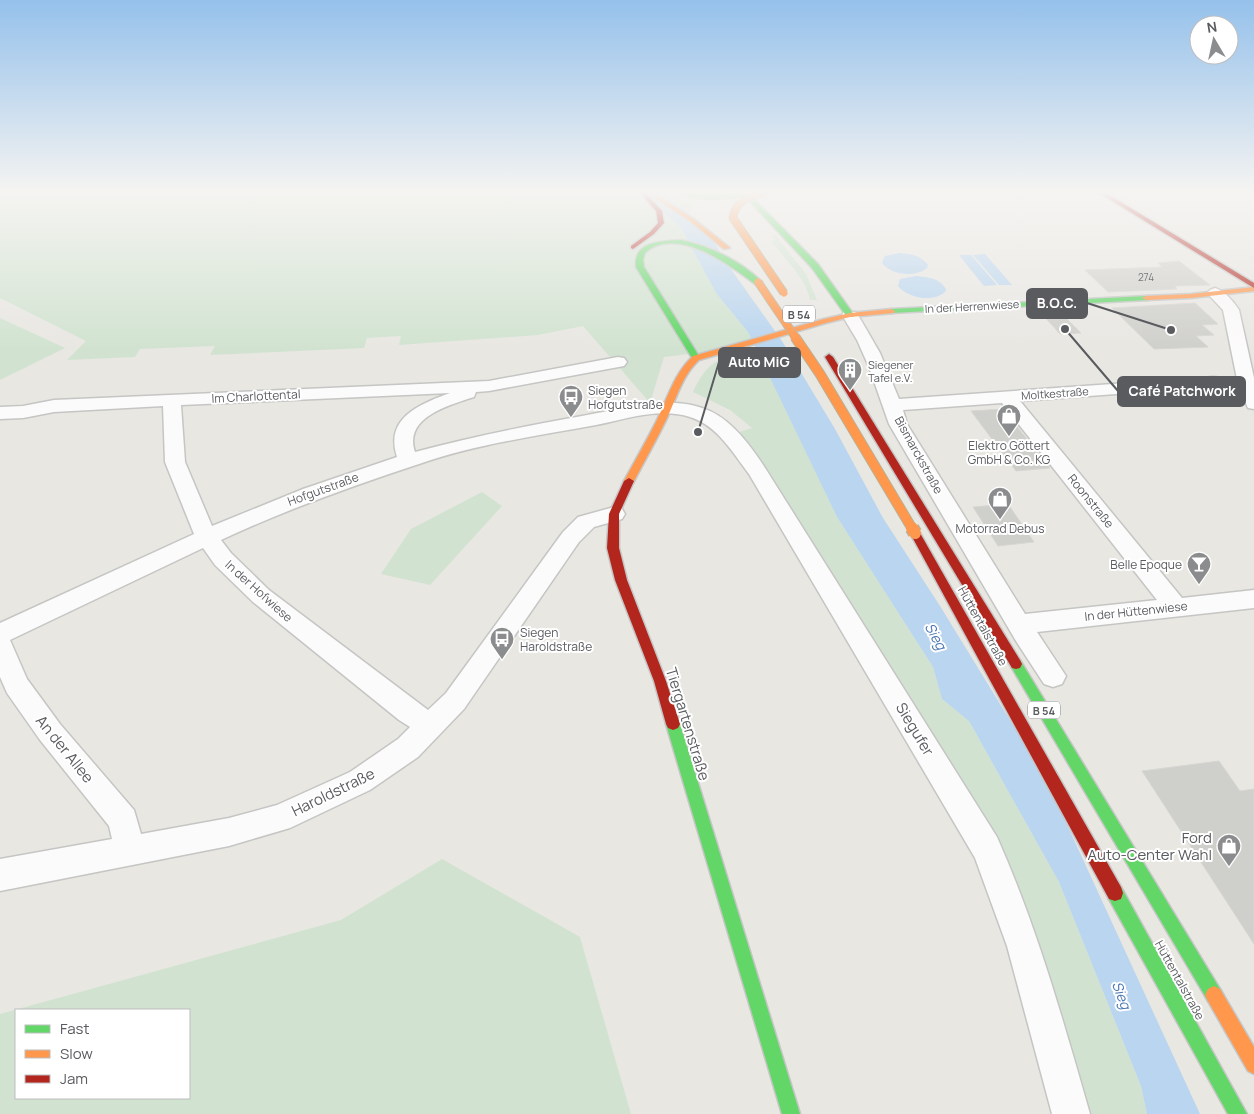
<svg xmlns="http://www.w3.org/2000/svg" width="1254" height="1114" viewBox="0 0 1254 1114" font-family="Manrope,sans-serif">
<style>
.green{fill:#d1e3d0;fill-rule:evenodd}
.water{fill:#b9d5ef}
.building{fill:#cfcfcb;stroke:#d7d6d2}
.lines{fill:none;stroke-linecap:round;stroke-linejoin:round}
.street-casing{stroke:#c5c5c4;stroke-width:3}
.fast-casing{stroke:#c5c6c5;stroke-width:3}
.slow-casing{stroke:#c5c6c5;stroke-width:3}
.jam-casing{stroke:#c5c6c5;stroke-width:3}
.street{fill:#fcfbfb;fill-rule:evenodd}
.fast{fill:#63d668;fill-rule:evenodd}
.slow{fill:#ff974d;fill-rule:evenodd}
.jam{fill:#b3261e;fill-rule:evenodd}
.fast-bridge-casing{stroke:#bbb194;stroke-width:9;stroke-linecap:butt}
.slow-bridge-far2-casing{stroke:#bbb194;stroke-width:9;stroke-linecap:butt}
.slow-bridge-far1-casing{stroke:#bbb194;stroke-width:11;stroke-linecap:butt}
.slow-bridge-casing{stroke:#bbb194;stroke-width:15;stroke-linecap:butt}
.fast-bridge{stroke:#63d668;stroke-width:7}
.slow-bridge-far2{stroke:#ff974d;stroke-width:7}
.slow-bridge-far1{stroke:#ff974d;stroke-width:9}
.slow-bridge{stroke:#ff974d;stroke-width:12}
.labels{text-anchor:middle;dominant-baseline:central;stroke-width:4;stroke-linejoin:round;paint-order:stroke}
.number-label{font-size:10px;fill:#78797b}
.far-street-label{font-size:11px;fill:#595b5f;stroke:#fff}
.shield{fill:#fff;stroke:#8b8c8f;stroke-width:1}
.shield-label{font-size:11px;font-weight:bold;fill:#595b5f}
.far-poi-label{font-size:11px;fill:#595b5f;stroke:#fff;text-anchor:start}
.poi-label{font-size:12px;fill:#595b5f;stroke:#fff;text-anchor:start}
.street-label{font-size:12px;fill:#595b5f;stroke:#fff}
.water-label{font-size:14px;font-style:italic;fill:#4c78b4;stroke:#fff}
.near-street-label{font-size:15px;fill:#595b5f;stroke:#fff}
.near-poi-label{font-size:15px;fill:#595b5f;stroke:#fff;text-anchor:end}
.leader{fill:none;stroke:#595b5f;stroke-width:2}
.callout-dot{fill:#595b5f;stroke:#fff;stroke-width:2}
.callout{fill:#595b5f;stroke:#595b5f;stroke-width:2}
.callout-label{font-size:14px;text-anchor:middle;font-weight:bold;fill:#fff}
</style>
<rect width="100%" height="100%" fill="#e8e7e2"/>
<!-- green -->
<g class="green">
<polygon points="0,193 702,193 680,226 716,293 748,332 755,346 664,357 650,403 583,326 538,335 399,345 401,336 367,338 364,348 210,355 215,346 140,349 135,357 67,360 86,341 0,298"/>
<path d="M775 235 806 274 817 300H810C806 278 784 258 771 241L776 240 772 236Z"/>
<polygon points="0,318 65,348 0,380"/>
<path d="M758 351 837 517 933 667 942 699 969 721 1059 882 1141 1086 1147 1114H1071L1019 932 730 435 752 428 730 410 693 392C709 357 722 357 758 351Z"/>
<polygon points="482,492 502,506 430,585 381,574 411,529"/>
<path d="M442 859 580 937 631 1114H0V1014L341 920ZM16 1010H189V1098H16Z"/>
</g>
<!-- water -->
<g class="water">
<polygon points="637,193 661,193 703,225 733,272 782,341 835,429 883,518 940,606 1046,779 1200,1114 1147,1114 1141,1086 1059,882 969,721 942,699 933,667 837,517 748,332 716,293 680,226"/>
<path d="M900 253C910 254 921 255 928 265L927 268C915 278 891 275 882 263L885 256Z"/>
<polygon points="985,254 1012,285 999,285 973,255"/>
<polygon points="959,255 971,255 997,285 984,286"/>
<path d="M916 276C928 277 939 278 946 289L945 292C932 303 908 298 898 286L900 279Z"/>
</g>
<!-- building -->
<g class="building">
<polygon points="1179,261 1210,285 1175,286 1177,289 1108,292 1085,270 1162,267 1158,263"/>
<polygon points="1195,303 1218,324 1202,325 1214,335 1196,336 1208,347 1154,349 1112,308"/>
<polygon points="1041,313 1061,313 1081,333 1060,334"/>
<polygon points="1003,409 1050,468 1016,471 971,411"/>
<polygon points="1008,504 1034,542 998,546 973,507"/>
<polygon points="1219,761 1240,791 1254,789 1254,944 1142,771"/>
</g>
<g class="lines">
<defs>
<g id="street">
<path d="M1215 288C1225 291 1233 301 1239 310L1254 378V409L1248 408 1240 390 1213 387 1020 401 1182 598 1254 590V608L1037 632 1066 676 1062 684 1053 687 1044 684 1016 641 889 424 869 367 857 340 842 315 844 312H856L858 315 880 353 899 399 1213 377 1237 379 1223 310 1207 293 1210 290ZM1002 403 1157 600 1025 614 907 424 903 410Z"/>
<path d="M618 357 624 358 627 362 624 366 489 391 476 392 474 397C450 405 403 417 415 452 470 437 526 426 582 416 623 409 670 393 710 411 734 422 753 449 767 471L997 837C1037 927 1063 1020 1090 1114H1052L1007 946 975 858 749 474C733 453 717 425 690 417 661 407 625 419 596 425 537 436 476 444 419 464 352 486 285 510 221 540L231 553 269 590 428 710 446 693 563 532 578 517 614 507 622 509 625 514 622 519 594 527 579 542 464 709 418 757 370 790 290 828 229 846 0 891V859L112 839 109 826 40 740 7 693 0 677V623L194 534 165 462 163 406 54 412 23 418 0 419V407L23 406 54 400 489 381ZM450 393C420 404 384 418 397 457L303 489 212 526 185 462 181 405ZM203 548 215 565 253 602 399 720 410 727 398 739 350 772 277 805 229 818 141 834 134 810 60 724 27 679 10 640Z"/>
</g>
<g id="fast">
<polygon points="742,193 748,193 818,264 854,315 853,317 847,317 812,268"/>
<path d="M681 240C710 246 741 261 762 282L755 284C730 265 676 225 645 253L643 260 644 267 700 358 696 361 692 358 636 267C633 241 662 241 681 240Z"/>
<polygon points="1146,296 1149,296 1149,300 891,313 887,311 891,309"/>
<polygon points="1016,659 1020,660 1220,989 1223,995 1220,1001 1214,1004 1208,1001 1012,668 1010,664 1012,660"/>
<polygon points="673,718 678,720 680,724 800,1114 782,1114 666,724 668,720"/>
<polygon points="1115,885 1121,887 1247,1114 1228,1114 1109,899 1107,893 1109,887"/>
</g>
<g id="slow">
<polygon points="647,193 654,193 694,219 730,248 724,249 690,221"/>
<polygon points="1254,287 1254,291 1191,298 1146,300 1142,298 1146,296 1191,294"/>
<path d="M891 309 895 311 894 313 850 317 826 323 699 360C682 376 677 397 667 418 657 439 645 460 634 481L633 483H625L624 481C635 461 647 440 657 420 668 397 674 374 693 356L824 319 850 313Z"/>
<polygon points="1214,986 1220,989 1254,1047 1254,1074 1248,1071 1208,1001 1205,995 1208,989"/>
</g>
<g id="jam">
<polygon points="640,193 646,193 662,211 664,223 654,234 633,249 631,248 631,246 650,232 658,223 656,211"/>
<polygon points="1099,193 1106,193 1254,283 1254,288"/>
<polygon points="829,354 833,357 1020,660 1022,664 1020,668 1016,669 1012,668 825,357"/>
<polygon points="629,478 634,481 619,514 619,548 627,580 666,681 680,724 678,728 673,730 668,728 666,724 654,681 615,580 607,548 609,514 624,481"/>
<polygon points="915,529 920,533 1121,887 1123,893 1121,899 1115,901 1109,899 910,533"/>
</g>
</defs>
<!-- street casing -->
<use href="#street" class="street-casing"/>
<!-- fast casing -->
<use href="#fast" class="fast-casing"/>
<!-- slow casing -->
<use href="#slow" class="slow-casing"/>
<!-- jam casing -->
<use href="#jam" class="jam-casing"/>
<!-- street -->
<use href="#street" class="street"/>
<!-- fast -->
<use href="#fast" class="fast"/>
<!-- slow -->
<use href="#slow" class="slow"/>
<!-- jam -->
<use href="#jam" class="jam"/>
<defs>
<polyline id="fast-bridge" points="683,193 710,196 750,193"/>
<g id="slow-bridge-far2">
<path d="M764 193C749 196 735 201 733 218L784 293"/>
<polyline points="758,282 796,338"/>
</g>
<polyline id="slow-bridge-far1" points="795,337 820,374 913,530"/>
<polyline id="slow-bridge" points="912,528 915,533"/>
</defs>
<!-- fast-bridge casing -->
<use href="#fast-bridge" class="fast-bridge-casing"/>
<!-- slow-bridge-far2 casing -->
<use href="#slow-bridge-far2" class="slow-bridge-far2-casing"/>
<!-- slow-bridge-far1 casing -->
<use href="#slow-bridge-far1" class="slow-bridge-far1-casing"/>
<!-- slow-bridge casing -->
<use href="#slow-bridge" class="slow-bridge-casing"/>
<!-- fast-bridge -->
<use href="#fast-bridge" class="fast-bridge"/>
<!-- slow-bridge-far2 -->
<use href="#slow-bridge-far2" class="slow-bridge-far2"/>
<!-- slow-bridge-far1 -->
<use href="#slow-bridge-far1" class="slow-bridge-far1"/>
<!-- slow-bridge -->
<use href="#slow-bridge" class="slow-bridge"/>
</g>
<!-- sky -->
<linearGradient id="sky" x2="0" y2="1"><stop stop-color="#95c1eb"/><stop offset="0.55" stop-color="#f5f4f2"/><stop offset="1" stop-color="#f5f4f2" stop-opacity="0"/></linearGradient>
<rect width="1254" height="349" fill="url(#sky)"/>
<!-- icons -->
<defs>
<symbol id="building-pin" viewBox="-11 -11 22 30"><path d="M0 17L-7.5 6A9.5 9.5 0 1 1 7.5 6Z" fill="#8b8c8d" stroke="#fff"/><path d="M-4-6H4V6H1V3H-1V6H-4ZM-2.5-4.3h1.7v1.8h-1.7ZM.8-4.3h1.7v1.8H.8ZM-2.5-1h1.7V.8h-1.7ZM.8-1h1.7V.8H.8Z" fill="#fff"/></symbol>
<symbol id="bus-pin" viewBox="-11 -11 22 30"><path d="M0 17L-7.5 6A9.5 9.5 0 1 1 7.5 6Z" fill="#8b8c8d" stroke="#fff"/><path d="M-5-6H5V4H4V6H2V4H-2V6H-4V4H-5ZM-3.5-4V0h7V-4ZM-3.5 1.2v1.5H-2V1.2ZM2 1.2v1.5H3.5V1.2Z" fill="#fff"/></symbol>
<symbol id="shop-pin" viewBox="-11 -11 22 30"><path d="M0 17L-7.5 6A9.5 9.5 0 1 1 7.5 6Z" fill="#8b8c8d" stroke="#fff"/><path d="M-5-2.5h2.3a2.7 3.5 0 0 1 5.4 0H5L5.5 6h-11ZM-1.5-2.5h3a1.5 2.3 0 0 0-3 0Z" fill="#fff"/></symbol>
<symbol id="bar-pin" viewBox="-11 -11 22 30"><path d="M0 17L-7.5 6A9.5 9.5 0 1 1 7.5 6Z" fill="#8b8c8d" stroke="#fff"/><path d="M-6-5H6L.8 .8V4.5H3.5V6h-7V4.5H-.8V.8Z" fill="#fff"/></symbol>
</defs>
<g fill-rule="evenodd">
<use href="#building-pin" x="836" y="356" width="28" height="38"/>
<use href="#bus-pin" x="557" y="383" width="28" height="38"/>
<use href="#shop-pin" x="995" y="402" width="28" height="38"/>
<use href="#shop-pin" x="986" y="485" width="28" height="38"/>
<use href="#bar-pin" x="1185" y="550" width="28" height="38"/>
<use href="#bus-pin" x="488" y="625" width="28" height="38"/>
<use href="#shop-pin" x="1215" y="832" width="28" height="38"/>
</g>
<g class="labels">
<!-- number labels -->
<g class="number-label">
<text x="1146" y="277">274</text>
</g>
<!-- far-street labels -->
<g class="far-street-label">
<text transform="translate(972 306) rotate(-3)">In der Herrenwiese</text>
<text transform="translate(1055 393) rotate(-4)">Moltkestraße</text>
</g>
<!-- shield labels -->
<g class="shield">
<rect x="783" y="305.5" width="32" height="17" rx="4"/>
<rect x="1028" y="701.5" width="32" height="17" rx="4"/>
</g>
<g class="shield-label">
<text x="799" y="314">B 54</text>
<text x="1044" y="710">B 54</text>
</g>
<!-- far-poi labels -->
<g class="far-poi-label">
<text x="868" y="364">Siegener<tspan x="868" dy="13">Tafel e.V.</tspan></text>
</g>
<!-- poi labels -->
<g class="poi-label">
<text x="588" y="390">Siegen<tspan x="588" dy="14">Hofgutstraße</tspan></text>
<text x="1009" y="445" text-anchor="middle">Elektro Göttert<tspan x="1009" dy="14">GmbH &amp; Co. KG</tspan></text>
<text x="1000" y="528" text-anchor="middle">Motorrad Debus</text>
<text x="1182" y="564" text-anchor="end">Belle Epoque</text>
<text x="520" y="632">Siegen<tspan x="520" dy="14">Haroldstraße</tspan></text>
</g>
<!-- street labels -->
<g class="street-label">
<text transform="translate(256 396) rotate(-3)">Im Charlottental</text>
<text transform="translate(919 455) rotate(61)">Bismarckstraße</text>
<text transform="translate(323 489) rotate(-20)">Hofgutstraße</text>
<text transform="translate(1091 501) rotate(51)">Roonstraße</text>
<text transform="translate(259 591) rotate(42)">In der Hofwiese</text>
<text transform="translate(1136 611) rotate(-6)">In der Hüttenwiese</text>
<text transform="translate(983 626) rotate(61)">Hüttentalstraße</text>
<text transform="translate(1180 980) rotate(61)">Hüttentalstraße</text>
</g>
<!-- water labels -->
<g class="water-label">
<text transform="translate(936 636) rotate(61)">Sieg</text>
<text transform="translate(1122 995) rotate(69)">Sieg</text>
</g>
<!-- near-street labels -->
<g class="near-street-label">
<text transform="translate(688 724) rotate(73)">Tiergartenstraße</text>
<text transform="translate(915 729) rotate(59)">Siegufer</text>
<text transform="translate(65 749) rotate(51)">An der Allee</text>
<text transform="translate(333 792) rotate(-26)">Haroldstraße</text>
</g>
<!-- near-poi labels -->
<g class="near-poi-label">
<text x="1212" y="837">Ford<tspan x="1212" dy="17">Auto-Center Wahl</tspan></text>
</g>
</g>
<!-- callouts -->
<path class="leader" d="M1171 330L1087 303M698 432L719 362M1065 329L1118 391"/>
<g class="callout-dot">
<circle cx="1171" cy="330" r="5"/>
<circle cx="698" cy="432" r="5"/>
<circle cx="1065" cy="329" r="5"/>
</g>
<g class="callout">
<rect x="1027" y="289" width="60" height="29" rx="5"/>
<rect x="719" y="348" width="81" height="29" rx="5"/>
<rect x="1118" y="377" width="127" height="29" rx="5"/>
</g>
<g class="callout-label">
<text x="1057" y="308">B.O.C.</text>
<text x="759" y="367">Auto MiG</text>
<text x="1182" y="396">Café Patchwork</text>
</g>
<!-- legend -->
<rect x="15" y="1009" width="175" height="90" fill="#ffffff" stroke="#bdbdbf"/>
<rect x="25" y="1025" width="25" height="8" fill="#63d668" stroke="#bdbdbf"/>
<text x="60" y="1034" font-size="15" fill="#595b5f">Fast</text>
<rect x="25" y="1050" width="25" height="8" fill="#ff974d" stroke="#bdbdbf"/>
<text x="60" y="1059" font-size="15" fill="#595b5f">Slow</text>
<rect x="25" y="1075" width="25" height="8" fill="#b3261e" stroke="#bdbdbf"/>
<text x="60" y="1084" font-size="15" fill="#595b5f">Jam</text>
<!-- north arrow -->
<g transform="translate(1214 40) rotate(351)"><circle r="24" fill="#ffffff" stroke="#bdbdbf"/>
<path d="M0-4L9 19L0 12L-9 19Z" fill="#8b8c8d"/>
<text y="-8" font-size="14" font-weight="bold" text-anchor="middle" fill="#595b5f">N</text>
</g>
</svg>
